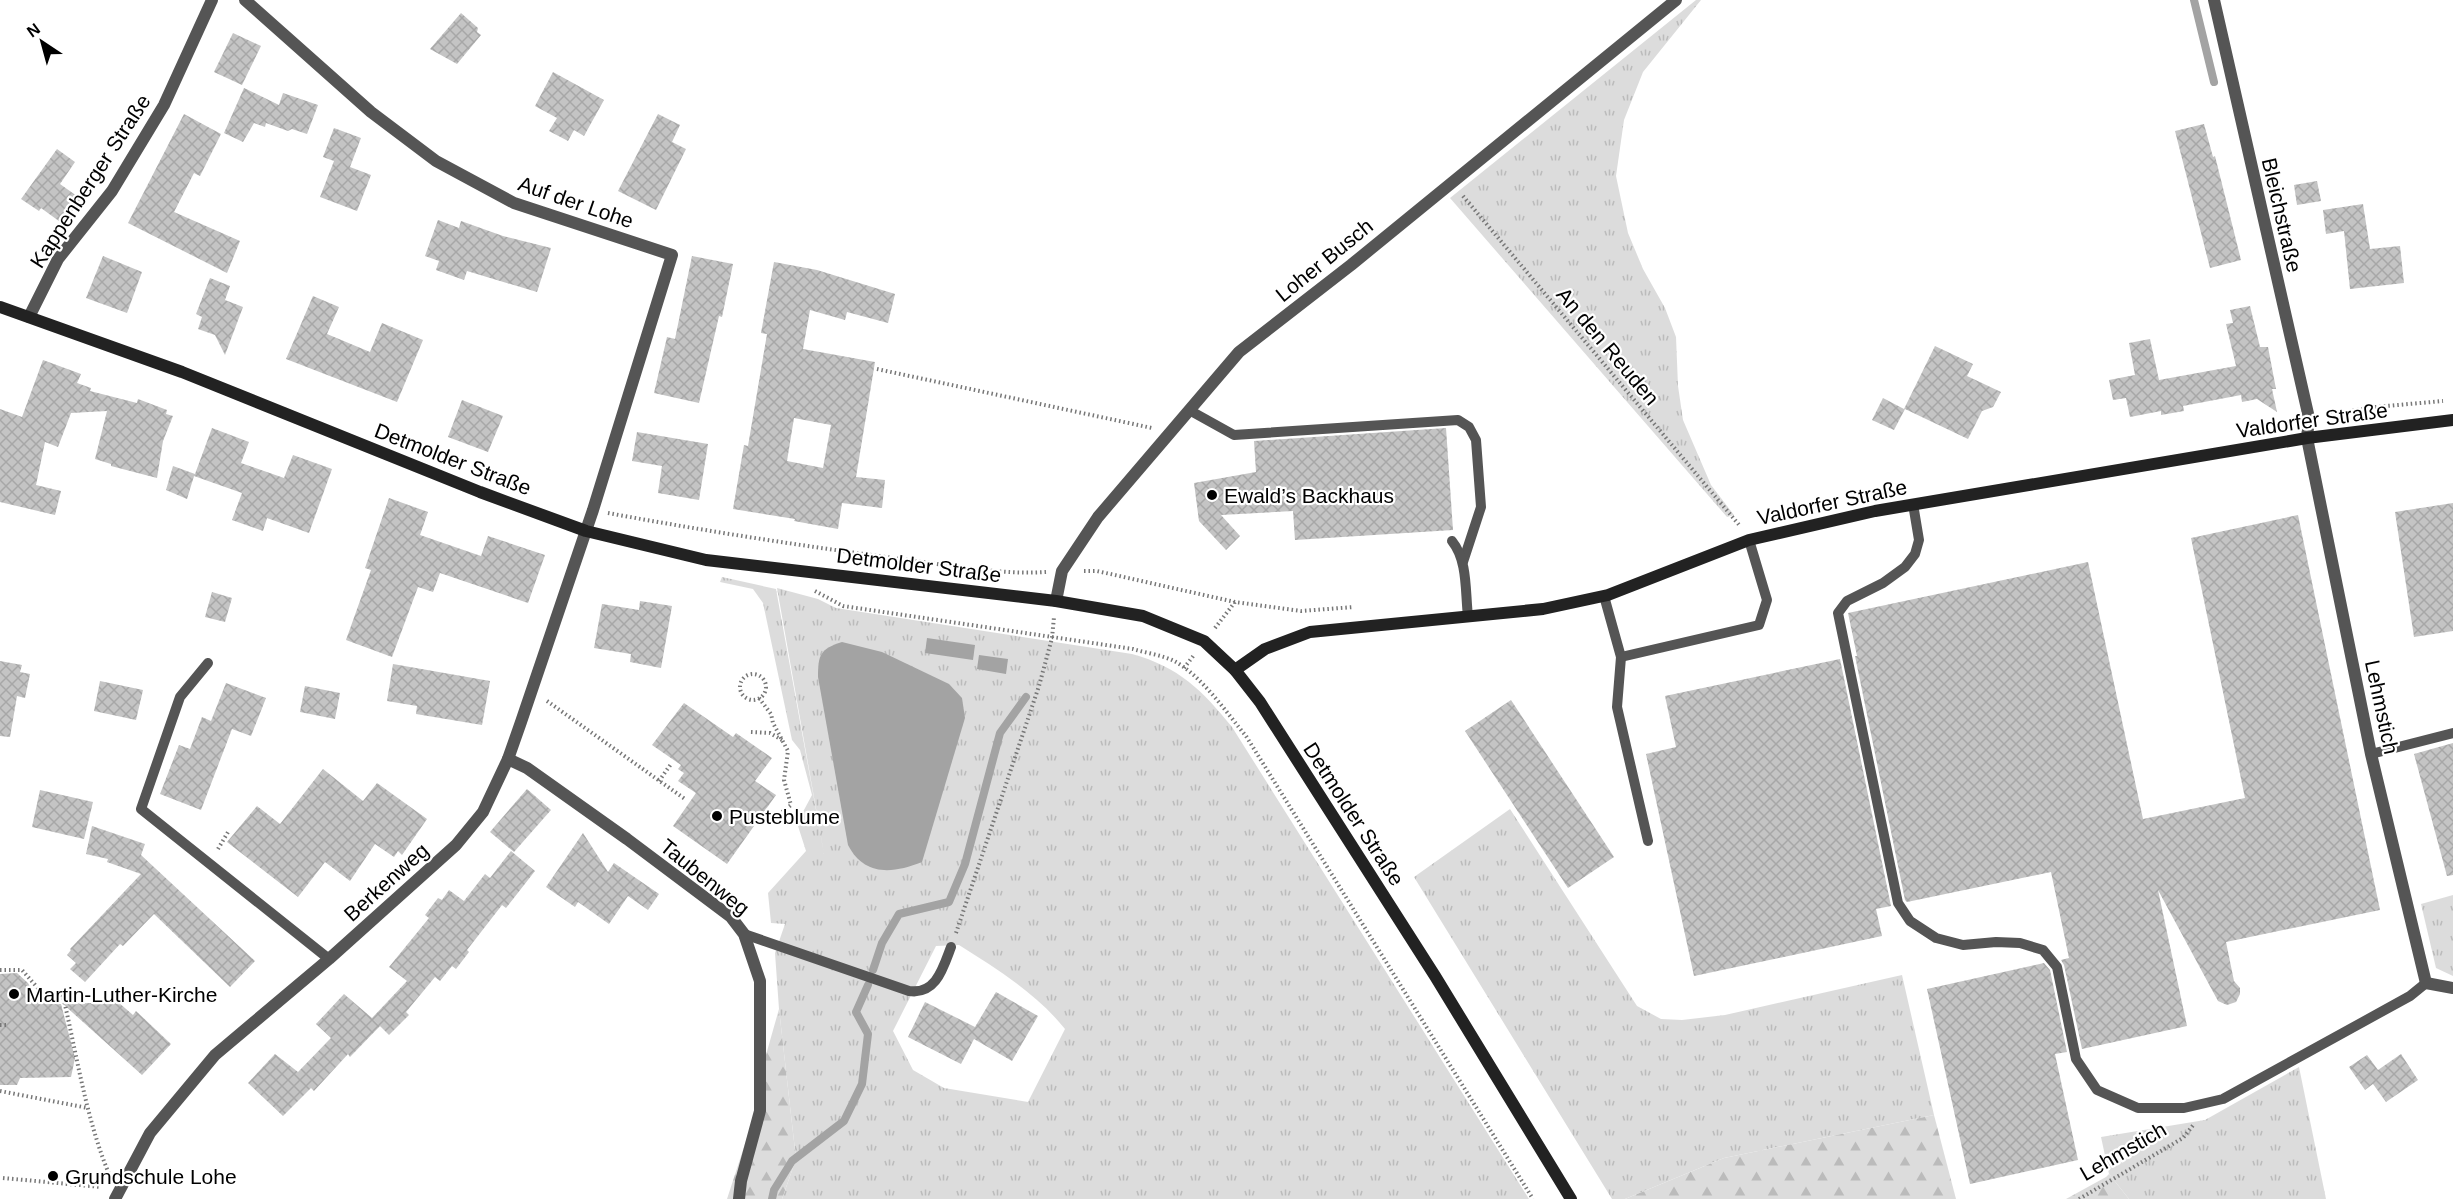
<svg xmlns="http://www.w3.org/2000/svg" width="2453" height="1199" viewBox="0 0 2453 1199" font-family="Arial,sans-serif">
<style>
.grass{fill:url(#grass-tufts);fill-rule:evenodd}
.forest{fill:url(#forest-firs)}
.water{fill:#a3a3a3}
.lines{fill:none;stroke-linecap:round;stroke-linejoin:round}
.stream{stroke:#a3a3a3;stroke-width:8}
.building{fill:url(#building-cross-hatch);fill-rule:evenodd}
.path{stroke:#777;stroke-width:4;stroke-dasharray:1.5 3;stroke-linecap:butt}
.lane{stroke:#555;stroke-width:10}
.street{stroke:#555;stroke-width:12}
.secondary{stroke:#222;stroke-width:12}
.poi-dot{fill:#000;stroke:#fff;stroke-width:2}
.labels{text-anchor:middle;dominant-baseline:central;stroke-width:4.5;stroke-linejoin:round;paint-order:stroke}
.street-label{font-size:21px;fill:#000;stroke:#fff}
.poi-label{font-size:21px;fill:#000;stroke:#fff;text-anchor:start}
</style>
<defs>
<pattern id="grass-tufts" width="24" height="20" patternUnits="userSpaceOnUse" patternTransform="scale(1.5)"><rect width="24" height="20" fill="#dcdcdc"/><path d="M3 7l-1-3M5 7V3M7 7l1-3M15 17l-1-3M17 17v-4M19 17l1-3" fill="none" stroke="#bbb"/></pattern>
<pattern id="forest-firs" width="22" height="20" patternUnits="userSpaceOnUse" patternTransform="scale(1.5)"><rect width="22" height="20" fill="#dcdcdc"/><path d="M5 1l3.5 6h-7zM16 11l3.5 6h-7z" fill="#bbb"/></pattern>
<pattern id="building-cross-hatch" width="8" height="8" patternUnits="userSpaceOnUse" patternTransform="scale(1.5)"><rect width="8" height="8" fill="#c4c4c4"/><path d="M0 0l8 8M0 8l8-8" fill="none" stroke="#a7a7a7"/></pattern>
</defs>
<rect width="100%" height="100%" fill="#fff"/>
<!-- grass -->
<g class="grass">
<polygon points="1696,0 1701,0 1643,72 1624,120 1616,176 1628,233 1643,269 1665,308 1676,337 1678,386 1683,420 1711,485 1734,515 1727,517 1450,198"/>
<path d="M722 577 776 589 824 854 777 588 818 599 836 608 1132 654C1179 667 1202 690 1232 727L1529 1199H782L796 1159 779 1009 775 953 785 924 771 923 768 893 806 851 797 823 812 795 800 750 792 740 763 603 753 589 720 582ZM959 945C997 969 1037 994 1065 1029L1028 1102 944 1088 913 1070 893 1031 936 946Z"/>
<polygon points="1510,809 1637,1006 1661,1019 1682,1020 1725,1015 1902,975 1934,1115 1724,1158 1625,1199 1612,1199 1414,877"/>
<polygon points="2453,895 2453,976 2436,968 2421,904"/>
<polygon points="2299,1067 2326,1199 2129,1199 2109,1174 2101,1137 2205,1120"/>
</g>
<!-- forest -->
<g class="forest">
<polygon points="779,1009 796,1159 782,1199 727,1199 754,1116 760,1076"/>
<polygon points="1934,1115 1956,1199 1625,1199 1724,1158"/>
<polygon points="2109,1174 2129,1199 2066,1199 2106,1177"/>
</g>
<!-- water -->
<g class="water">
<polygon points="927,638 975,645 973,660 925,653"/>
<path d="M842 642 882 652 949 684 962 698 965 718 922 862C892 874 864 876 848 845L818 677C818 655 820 649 842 642Z"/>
<polygon points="979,655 1008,659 1006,674 977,669"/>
</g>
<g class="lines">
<!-- stream -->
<g class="stream">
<polyline points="2194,0 2214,82"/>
<polyline points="873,970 882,943 899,914 949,902 965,864 1000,733 1026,697"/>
<polyline points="772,1199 774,1190 792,1161 844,1121 862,1084 868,1034 856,1012 868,985"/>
</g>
</g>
<!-- building -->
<g class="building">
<polygon points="461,13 478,28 477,32 481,35 457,64 430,49"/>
<polygon points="233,33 261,46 242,85 214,72"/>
<polygon points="553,72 604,100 584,136 574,130 568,141 549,131 557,118 535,106"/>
<polygon points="244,88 279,105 283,93 318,105 307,134 292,129 288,131 266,123 265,127 254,123 243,142 224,133"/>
<polygon points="184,114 221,134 200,176 194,173 174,212 240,241 227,273 128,223"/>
<polygon points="658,114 680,125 672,142 686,149 656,210 618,191"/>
<polygon points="2204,124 2213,157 2215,156 2241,260 2210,268 2175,131"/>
<polygon points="334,128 361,138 350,167 371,175 357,211 320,197 334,161 323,157"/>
<polygon points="57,149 75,162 60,184 81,199 63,224 41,208 39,211 21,199"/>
<polygon points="2317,181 2321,201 2297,205 2294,185"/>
<polygon points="2363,204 2370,249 2400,246 2404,283 2350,289 2344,231 2326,234 2323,210"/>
<polygon points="438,220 459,228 461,221 503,236 551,248 537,292 467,271 464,280 436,270 439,261 425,256"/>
<polygon points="103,256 142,272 127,313 86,298"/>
<polygon points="692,256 733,264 722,317 719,316 699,403 654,393 667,337 675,339"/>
<path d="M774 262 817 270 895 294 888 323 847 312 845 320 810 310 803 349 875 362 856 477 885 480 882 508 842 503 838 529 794 521 795 519 733 509 744 445 748 446 767 334 761 333ZM794 418 831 425 823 468 787 461Z"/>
<polygon points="210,278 230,286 225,300 243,307 225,355 215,335 198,329 202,317 196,314"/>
<polygon points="313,296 339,307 327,334 370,352 382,323 423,340 397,402 286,359"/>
<polygon points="2250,306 2260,347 2268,347 2276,389 2272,389 2277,412 2257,399 2242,402 2241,395 2183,406 2184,411 2161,415 2161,411 2130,417 2126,398 2113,400 2109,380 2135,375 2129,343 2150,339 2159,380 2236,366 2226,324 2233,323 2230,310"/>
<polygon points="1935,346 1973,364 1967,376 2001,392 1993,407 1982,411 1968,439 1905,409 1894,430 1872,420 1883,398 1904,409"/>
<polygon points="43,360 81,374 77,383 91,388 90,391 137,403 138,399 167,410 166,414 173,416 163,441 157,478 111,466 111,464 95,459 107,411 71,413 58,447 45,442 36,485 61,491 55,515 0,502 0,409 22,417"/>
<polygon points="462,400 503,416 488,452 448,437"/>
<polygon points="212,428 249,442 241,463 284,478 293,455 332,469 309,533 267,518 263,531 232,520 242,493 194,476 187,499 166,490 173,466 195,474"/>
<polygon points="1446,428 1453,530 1295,540 1293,511 1221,515 1240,536 1226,550 1199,521 1194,483 1256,472 1254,441"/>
<polygon points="637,432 708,444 699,500 658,493 662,466 632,461"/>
<polygon points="389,498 428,512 420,535 481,556 488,536 545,555 528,603 440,573 433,592 418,587 392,657 346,640 371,570 365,568"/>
<polygon points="2453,503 2453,631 2414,637 2395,512"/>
<polygon points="2298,515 2380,910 2226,942 2234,981 2240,988 2240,994 2236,1002 2227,1005 2218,1001 2158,890 2187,1026 2082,1049 2064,965 2061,960 2069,958 2051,872 1907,902 1905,900 1855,656 1857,656 1848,613 2088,562 2143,819 2245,798 2191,538"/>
<polygon points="212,592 232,598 225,622 205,617"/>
<polygon points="640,601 672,606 661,668 630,662 631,654 594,648 602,604 639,610"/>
<polygon points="1840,659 1891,906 1876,909 1882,936 1694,976 1646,754 1676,747 1665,696"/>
<polygon points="0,661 22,665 20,672 30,674 25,698 17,696 10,737 0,736"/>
<polygon points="393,664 490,681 482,725 416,714 417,706 387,701"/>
<polygon points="100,681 143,690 136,720 94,711"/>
<polygon points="226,683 266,698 251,736 232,729 201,810 160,794 179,745 190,749 202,717 211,721"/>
<polygon points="305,686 340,693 335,719 300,712"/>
<polygon points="1511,700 1614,857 1568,888 1465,731"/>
<polygon points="684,703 733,737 736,733 772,758 755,781 776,795 727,864 673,826 696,793 678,781 684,773 678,769 681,765 652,745"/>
<polygon points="2453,743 2453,875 2447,876 2414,754"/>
<polygon points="323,769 363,801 377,783 427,819 402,855 398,851 394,857 375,844 350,881 325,862 298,897 227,842 257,806 280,824"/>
<polygon points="527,789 551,810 514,852 490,832"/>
<polygon points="40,790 93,802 84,839 32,827"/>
<polygon points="92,826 145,844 141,855 255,961 230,987 154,914 123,946 120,944 85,982 70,969 76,963 67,955 71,950 70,949 141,874 107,862 108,859 86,854"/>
<polygon points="583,833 608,872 614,863 659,894 648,910 628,896 609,924 578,902 575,907 546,887"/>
<polygon points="511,851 535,871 506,908 502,905 467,950 469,952 456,969 452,966 440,981 435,977 406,1012 409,1015 389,1035 373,1019 380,1026 350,1057 348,1054 314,1091 311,1088 283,1116 248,1083 275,1054 298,1072 331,1038 316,1024 344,994 372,1018 407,981 389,967 429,918 425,915 438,898 442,900 449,890 464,901 485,874 490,878"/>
<polygon points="2044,963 2050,970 2067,1052 2055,1054 2078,1160 1970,1184 1927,989"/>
<polygon points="17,973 28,983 37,1000 50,1004 61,1004 75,1058 71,1077 20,1078 17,1085 0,1085 0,974"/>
<polygon points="996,992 1038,1016 1012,1061 974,1039 961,1064 908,1037 925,1002 975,1027"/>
<polygon points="118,1002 133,1015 136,1011 171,1044 142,1075 63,1004"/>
<polygon points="2401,1054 2418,1080 2386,1102 2373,1084 2365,1090 2349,1067 2367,1055 2378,1070"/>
</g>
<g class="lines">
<!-- path -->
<g class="path">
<polyline points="1463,196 1740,526"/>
<polyline points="877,369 1152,428"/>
<polyline points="2326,415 2375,407 2443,401"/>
<path d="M608 513C705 531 803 546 901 559 949 565 998 575 1046 572"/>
<polyline points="1084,571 1097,571 1235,602 1301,611 1354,607"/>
<path d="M815 591 843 606 1133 649C1146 653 1162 655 1174 661 1201 675 1226 712 1246 736L1533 1199"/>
<polyline points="1215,628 1235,602"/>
<polyline points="1184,668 1194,655"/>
<circle cx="753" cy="687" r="13"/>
<polyline points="759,698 771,714 773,723 788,751 784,780 791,805 776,817"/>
<polyline points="547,701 685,799"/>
<polyline points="751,732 770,733 782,740"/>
<polyline points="659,781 671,764"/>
<polyline points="218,849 228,832"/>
<polyline points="956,933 1039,686 1052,638 1054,617"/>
<path d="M0 970H22L43 994H59L63 996C77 1056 86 1118 109 1174"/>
<polyline points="0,1025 7,1025"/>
<polyline points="0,1091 88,1108"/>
<polyline points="3,1178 101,1187"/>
<polyline points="2079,1199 2183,1138 2194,1124"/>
</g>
<!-- lane -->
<g class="lane">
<polyline points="1189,410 1234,435 1458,420 1469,427 1476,440 1481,507 1463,562"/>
<polyline points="1913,504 1919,540 1915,554 1905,567 1883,583 1847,601 1838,613 1898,903 1910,921 1936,938 1963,945 1996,942 2020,943 2043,950 2057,967 2076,1059 2097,1090 2138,1108 2184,1108 2223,1099 2410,996 2426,983"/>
<path d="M1452 541C1468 561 1465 591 1468 616"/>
<polyline points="1604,596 1621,657 1617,707 1648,841"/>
<polyline points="1621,657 1759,625 1767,600 1749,540"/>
<polyline points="208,663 180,697 141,809 329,959"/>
<polyline points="2371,754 2453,733"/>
<path d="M744 934 909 991C936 995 943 968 951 947"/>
</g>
<!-- street -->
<g class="street">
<polyline points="2214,0 2309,418 2307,438 2371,754 2426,983 2453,988"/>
<polyline points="29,317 58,259 112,191 164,105 212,0"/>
<polyline points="1056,601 1062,571 1098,517 1239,352 1351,265 1676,0"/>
<polyline points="508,759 527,768 627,839 731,917 744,934 760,981 760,1111 741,1181 739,1199"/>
<polyline points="115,1199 150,1133 215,1055 329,959 456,845 483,812 508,759 521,722 593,510 672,255 514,203 436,161 371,112 245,0"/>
</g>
<!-- secondary -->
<g class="secondary">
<polyline points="0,307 182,372 480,492 586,531 706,560 1056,601 1143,616 1204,641 1235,670 1260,702 1435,976 1571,1199"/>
<polyline points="1235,670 1265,649 1310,632 1543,609 1608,595 1749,540 1875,511 2307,438 2453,420"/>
</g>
</g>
<!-- markers -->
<g class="poi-dot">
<circle cx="1212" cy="495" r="6"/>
<circle cx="717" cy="816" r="6"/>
<circle cx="14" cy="994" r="6"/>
<circle cx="53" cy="1176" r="6"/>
</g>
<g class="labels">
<!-- street labels -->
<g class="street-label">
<text transform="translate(90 181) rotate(-57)">Kappenberger Straße</text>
<text transform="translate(576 202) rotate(19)">Auf der Lohe</text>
<text transform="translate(2282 215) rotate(77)">Bleichstraße</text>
<text transform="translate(1324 260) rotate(-39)">Loher Busch</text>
<text transform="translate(1608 346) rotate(50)">An den Reuden</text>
<text transform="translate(2312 420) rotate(-8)">Valdorfer Straße</text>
<text transform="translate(453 459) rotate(21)">Detmolder Straße</text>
<text transform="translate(1832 502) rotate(-12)">Valdorfer Straße</text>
<text transform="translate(919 565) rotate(7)">Detmolder Straße</text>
<text transform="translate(2382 707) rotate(78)">Lehmstich</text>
<text transform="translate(1354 814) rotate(57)">Detmolder Straße</text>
<text transform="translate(705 877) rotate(39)">Taubenweg</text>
<text transform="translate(386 882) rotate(-42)">Berkenweg</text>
<text transform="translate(2123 1151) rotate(-30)">Lehmstich</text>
</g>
<!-- poi labels -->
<g class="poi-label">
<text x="1224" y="495">Ewald’s Backhaus</text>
<text x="729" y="816">Pusteblume</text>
<text x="26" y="994">Martin-Luther-Kirche</text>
<text x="65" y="1176">Grundschule Lohe</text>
</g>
</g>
<!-- north arrow -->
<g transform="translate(42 42) rotate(324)" stroke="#ffffff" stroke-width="4.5" paint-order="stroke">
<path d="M0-4.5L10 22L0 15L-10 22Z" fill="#000000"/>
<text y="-9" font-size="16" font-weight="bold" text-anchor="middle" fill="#000000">N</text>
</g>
</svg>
